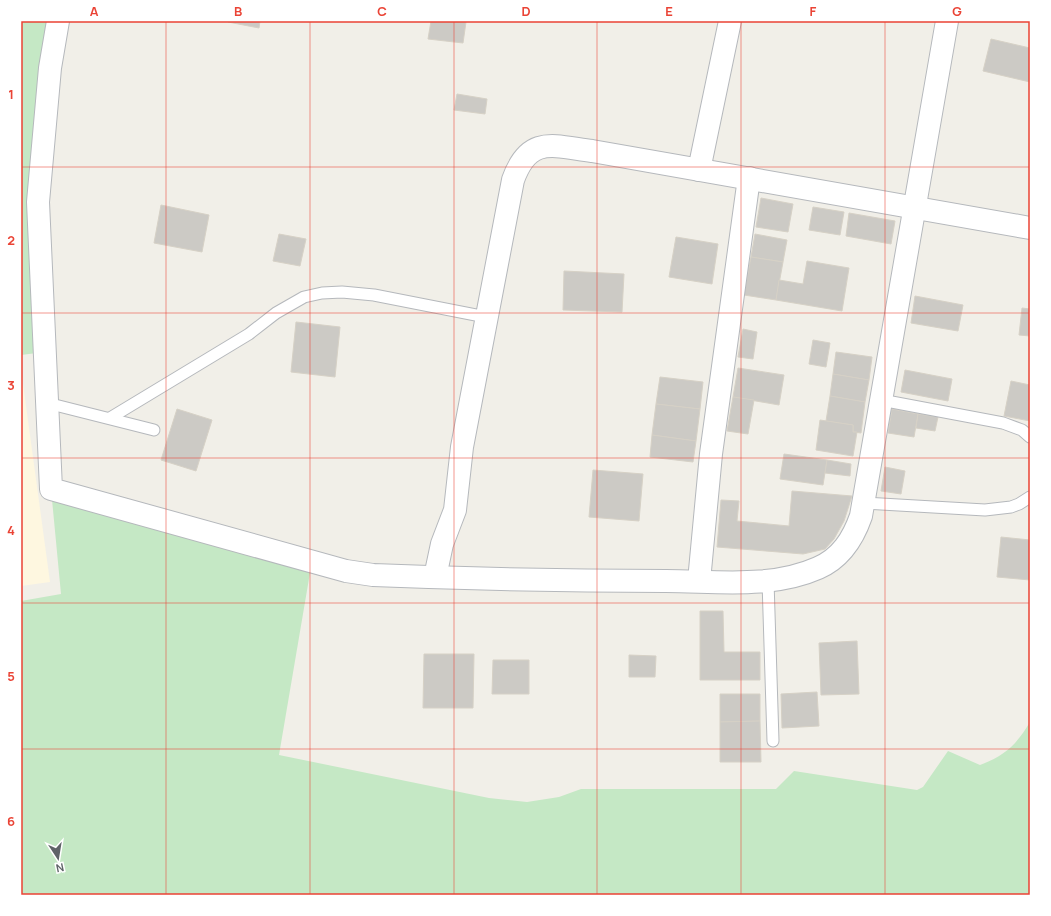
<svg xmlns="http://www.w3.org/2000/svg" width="1051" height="916" viewBox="0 0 1051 916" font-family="Manrope,sans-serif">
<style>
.commercial{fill:#fef7e0}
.green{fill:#c5e8c5}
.building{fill:#cccac5;stroke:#d6d1c6}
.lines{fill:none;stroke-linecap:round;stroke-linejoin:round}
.service-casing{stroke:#b5b8bc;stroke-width:13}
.minor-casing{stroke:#b5b8bc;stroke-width:24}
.service{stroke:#fff;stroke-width:11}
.minor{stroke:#fff;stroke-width:22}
.grid{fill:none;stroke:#ea4335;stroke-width:1;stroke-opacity:0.55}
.neatline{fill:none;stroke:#ea4335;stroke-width:1.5}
.grid-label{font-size:13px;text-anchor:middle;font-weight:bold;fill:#ea4335}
</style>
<rect width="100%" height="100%" fill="#f1efe8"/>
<!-- commercial -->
<polygon class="commercial" points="21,369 50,582 21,586"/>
<!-- green -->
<g class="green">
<polygon points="21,21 58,21 52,51 45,352 21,355"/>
<path d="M51 489 312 561 279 755 489 798 527 802 559 797 581 789H776L794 771 917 790 923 787 948 751 980 765C1006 755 1016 745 1030 722V895H21V601L61 594Z"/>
</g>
<!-- building -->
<g class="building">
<polygon points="228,21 260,21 259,28 228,22"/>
<polygon points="431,21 466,22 463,43 428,39"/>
<polygon points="991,39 1030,48 1030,82 983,71"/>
<polygon points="457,94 487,99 485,114 454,110"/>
<polygon points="761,198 793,204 788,232 756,227"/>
<polygon points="161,205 209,215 202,252 154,243"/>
<polygon points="813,207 844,212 840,235 809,230"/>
<polygon points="849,213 895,221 891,244 846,236"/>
<polygon points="279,234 306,239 300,266 273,261"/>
<polygon points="755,234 787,240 783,262 751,257"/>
<polygon points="676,237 718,244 712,284 669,277"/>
<polygon points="751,257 783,262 776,300 744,295"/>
<polygon points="807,261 849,268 842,311 776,300 779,280 803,284"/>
<polygon points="564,271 624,274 622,312 563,310"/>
<polygon points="915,296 963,305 958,331 911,323"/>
<polygon points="1022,308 1030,309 1030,336 1019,335"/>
<polygon points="296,322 340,327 335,377 291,372"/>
<polygon points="743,329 757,332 753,359 738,357"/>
<polygon points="813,340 830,343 826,367 809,364"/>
<polygon points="836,352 872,357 869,380 833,374"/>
<polygon points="738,368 784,375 779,405 733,397"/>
<polygon points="905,370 952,379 948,401 901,392"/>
<polygon points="833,374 869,380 865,402 830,396"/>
<polygon points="660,377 703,382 700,409 656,404"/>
<polygon points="1011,381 1030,385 1030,421 1004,416"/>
<polygon points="830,396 865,402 861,433 853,432 853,425 826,421"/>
<polygon points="733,397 754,400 748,434 727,431"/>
<polygon points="656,404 700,409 696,441 652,435"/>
<polygon points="177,409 212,420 196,471 161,460"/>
<polygon points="892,409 918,414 914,437 888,433"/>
<polygon points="918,414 938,417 935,431 916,428"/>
<polygon points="820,420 853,425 853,432 857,432 853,456 816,450"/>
<polygon points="652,435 696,441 693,462 650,457"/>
<polygon points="784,454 827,460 823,485 780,479"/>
<polygon points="827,460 851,464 850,476 825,473"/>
<polygon points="885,467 905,471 901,494 881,491"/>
<polygon points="593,470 643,474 639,521 589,517"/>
<polygon points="792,491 852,496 844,521 834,539 825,549 803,554 717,547 721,500 739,501 737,521 789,526"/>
<polygon points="1001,537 1030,540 1030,580 997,577"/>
<polygon points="700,611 723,611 724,652 760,652 760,680 700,680"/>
<polygon points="857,641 859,694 821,695 819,643"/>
<polygon points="424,654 474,654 473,708 423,708"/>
<polygon points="629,655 656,656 655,677 629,677"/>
<polygon points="493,660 529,660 529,694 492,694"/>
<polygon points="817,692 819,726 782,728 781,694"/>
<polygon points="720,694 760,694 760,721 720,722"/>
<polygon points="760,721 761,762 720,762 720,722"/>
</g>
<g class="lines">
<defs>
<g id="service">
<polyline points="881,400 1003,423 1022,430 1030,437"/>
<polyline points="47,403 154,430"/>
<polyline points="110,418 249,334 276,313 304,297 322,293 342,292 374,295 486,317"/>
<polyline points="864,503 985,510 1011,507 1019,504 1030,497"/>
<polyline points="768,581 773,741"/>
</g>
<g id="minor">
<path d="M58 21 50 68 38 202 51 489 346 571 373 575C471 579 568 581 666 581 716 581 771 589 818 568 841 558 853 539 861 516L947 21"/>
<polyline points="699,170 730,21"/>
<path d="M435 577 442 544 455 510 462 447 513 180C529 135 553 146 592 151L1030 228"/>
<polyline points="699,581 711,454 749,178"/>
</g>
</defs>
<!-- service casing -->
<use href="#service" class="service-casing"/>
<!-- minor casing -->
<use href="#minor" class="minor-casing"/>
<!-- service -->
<use href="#service" class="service"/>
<!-- minor -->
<use href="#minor" class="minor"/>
</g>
<!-- grid -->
<path class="grid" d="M166 21V895M310 21V895M454 21V895M597 21V895M741 21V895M885 21V895M21 167H1030M21 313H1030M21 458H1030M21 603H1030M21 749H1030"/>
<!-- border -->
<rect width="1051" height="916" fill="none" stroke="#ffffff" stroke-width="44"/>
<!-- north arrow -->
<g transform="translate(58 858) rotate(168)" stroke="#ffffff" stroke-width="3" paint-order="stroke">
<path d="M0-3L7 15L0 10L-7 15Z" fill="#5f6368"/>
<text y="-6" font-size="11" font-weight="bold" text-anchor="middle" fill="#5f6368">N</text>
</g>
<rect x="22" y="22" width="1007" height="872" class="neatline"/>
<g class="grid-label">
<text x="94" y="16">A</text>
<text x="238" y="16">B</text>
<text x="382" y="16">C</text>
<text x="526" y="16">D</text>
<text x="669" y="16">E</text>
<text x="813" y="16">F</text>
<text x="957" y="16">G</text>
<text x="11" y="99">1</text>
<text x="11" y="245">2</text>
<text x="11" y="390">3</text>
<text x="11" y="535">4</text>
<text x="11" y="681">5</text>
<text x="11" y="826">6</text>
</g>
</svg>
